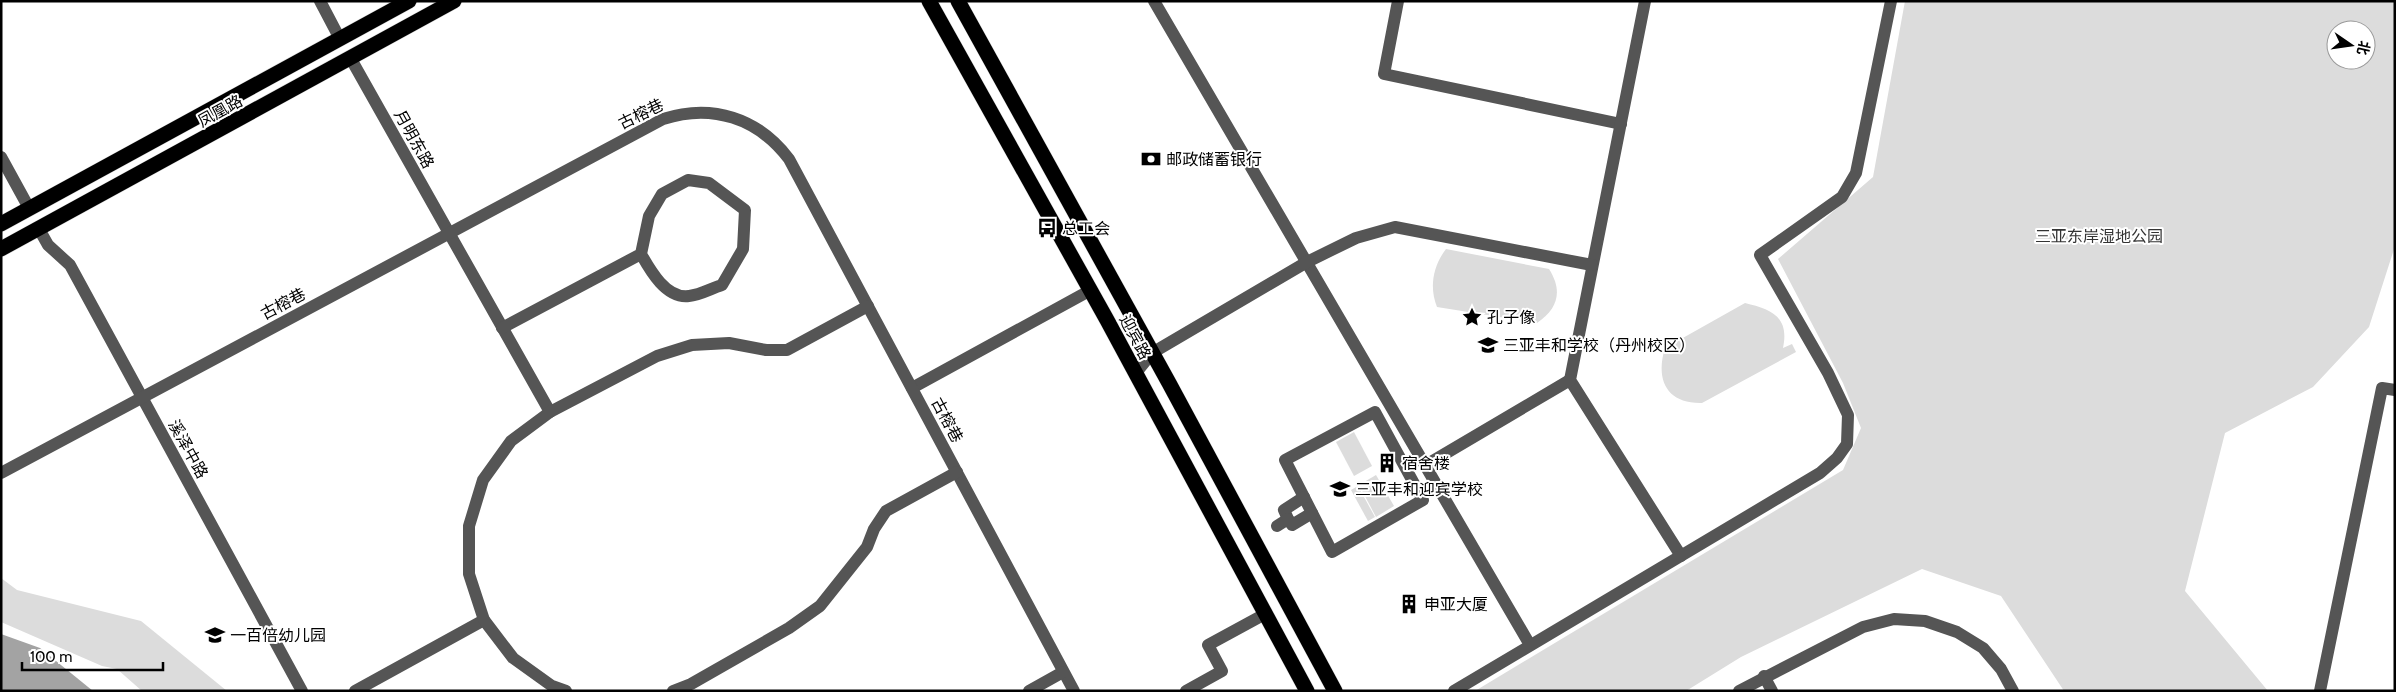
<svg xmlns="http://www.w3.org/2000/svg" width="2396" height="692" viewBox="0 0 2396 692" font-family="Cabin,'Noto Sans SC',sans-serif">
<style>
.green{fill:#dcdcdc;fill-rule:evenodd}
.water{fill:#a3a3a3}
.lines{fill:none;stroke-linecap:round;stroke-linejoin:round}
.highway-casing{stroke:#dbdbdb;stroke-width:16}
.minor{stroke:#555;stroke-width:12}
.highway{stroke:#000;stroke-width:15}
.labels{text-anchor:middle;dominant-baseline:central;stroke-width:4;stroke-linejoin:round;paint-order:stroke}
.street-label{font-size:16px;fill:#000;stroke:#fff}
.poi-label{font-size:16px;fill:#000;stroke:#fff;text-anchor:start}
.park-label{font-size:16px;fill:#333;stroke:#fff}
</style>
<rect width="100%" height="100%" fill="#fff"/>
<!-- green -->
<g class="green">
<path d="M1905 1H2395V246L2369 327 2313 387 2225 433 2185 591 2268 691H2064L2001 596 1922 569 1741 657 1686 691H1475L1843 470 1861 428 1843 383 1778 259 1873 177ZM2336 30H2366V60H2336Z"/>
<path d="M1446 249 1549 269C1563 291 1558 309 1537 323L1437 307C1429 287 1433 266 1446 249Z"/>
<path d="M1745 303C1769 309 1790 315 1783 348L1792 344 1796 352 1702 403C1667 404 1655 380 1665 348Z"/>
<polygon points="1354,432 1372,466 1354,476 1336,442"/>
<polygon points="1376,475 1394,506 1376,517 1359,485"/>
<polygon points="1358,486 1375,517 1368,521 1351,490"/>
<polygon points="1,578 17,590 141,621 227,691 142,691 117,669 102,666 1,622"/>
</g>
<!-- water -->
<polygon class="water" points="1,634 40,648 93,691 1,691"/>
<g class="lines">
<defs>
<g id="highway">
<polyline points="929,1 1107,320 1307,691"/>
<polyline points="958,1 1169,383 1335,691"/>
<polyline points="1,224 409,1"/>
<polyline points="1,249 454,1"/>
</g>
</defs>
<!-- highway casing -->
<use href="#highway" class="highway-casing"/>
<!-- minor -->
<g class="minor">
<polyline points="320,1 340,39"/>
<polyline points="1154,1 1530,645"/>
<polyline points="1398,1 1384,74 1621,124"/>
<polyline points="1645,1 1570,380 1681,556"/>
<polyline points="351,59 550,412"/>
<polyline points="1,157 29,208"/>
<polyline points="39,229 48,245 70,265 302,691"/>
<path d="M502 328 641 254 649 216 662 194 688 180 709 183 745 210 743 249 722 285C712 288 700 295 689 296 666 299 650 270 641 254"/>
<polyline points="1135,374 1152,353 1307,262 1356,238 1395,227 1592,265"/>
<polyline points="912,388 1089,291"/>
<polygon points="1375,412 1423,500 1332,552 1285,460"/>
<polyline points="1426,465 1570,380"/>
<path d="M1 473 663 119C712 103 758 118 789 159L1074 691"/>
<polyline points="1288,519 1284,510 1304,497"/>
<polyline points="1277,526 1288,519 1292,525 1312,513"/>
<polyline points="1764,676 1772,691"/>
<polyline points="355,691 484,620"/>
<polyline points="566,691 552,686 513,658 484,620 469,574 469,526 483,480 511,441 550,412 657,356 692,345 729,343 766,350 787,350 868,306"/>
<polyline points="673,691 691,684 789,628 820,606 867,547 874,529 886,511 957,472"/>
<polyline points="1029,691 1063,672"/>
<polyline points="1186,691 1222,671 1208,645 1265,614"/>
<polyline points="1454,691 1820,473 1837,458 1847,444 1848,415 1828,373 1760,255 1842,197 1856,173 1891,1"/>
<polyline points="1739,691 1863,627 1894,619 1925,621 1957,632 1983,648 2001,669 2013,691"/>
<polyline points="2320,691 2382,388 2395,390"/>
</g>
<!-- highway -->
<use href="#highway" class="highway"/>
</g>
<!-- icons -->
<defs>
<symbol id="bank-bare" viewBox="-9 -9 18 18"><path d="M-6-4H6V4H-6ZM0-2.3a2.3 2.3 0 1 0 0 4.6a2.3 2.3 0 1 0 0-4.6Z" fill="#000" stroke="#fff" stroke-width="2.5" paint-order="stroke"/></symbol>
<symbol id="bus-bare" viewBox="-9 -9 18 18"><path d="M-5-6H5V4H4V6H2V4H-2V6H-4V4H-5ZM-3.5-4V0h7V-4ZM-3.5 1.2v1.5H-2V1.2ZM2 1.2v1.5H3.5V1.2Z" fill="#000" stroke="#fff" stroke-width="2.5" paint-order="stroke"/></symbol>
<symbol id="sight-bare" viewBox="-9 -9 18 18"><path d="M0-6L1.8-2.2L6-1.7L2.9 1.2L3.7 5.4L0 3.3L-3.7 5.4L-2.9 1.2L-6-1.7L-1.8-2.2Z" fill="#000" stroke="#fff" stroke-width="2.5" paint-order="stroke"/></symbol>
<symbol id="school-bare" viewBox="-9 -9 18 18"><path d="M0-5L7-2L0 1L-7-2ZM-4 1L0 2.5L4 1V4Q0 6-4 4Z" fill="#000" stroke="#fff" stroke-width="2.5" paint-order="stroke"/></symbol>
<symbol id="building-bare" viewBox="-9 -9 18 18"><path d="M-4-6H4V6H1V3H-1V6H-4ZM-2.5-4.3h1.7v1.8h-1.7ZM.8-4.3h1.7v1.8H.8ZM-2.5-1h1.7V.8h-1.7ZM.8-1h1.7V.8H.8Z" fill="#000" stroke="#fff" stroke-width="2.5" paint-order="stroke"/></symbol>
</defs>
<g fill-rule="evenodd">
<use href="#bank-bare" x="1137" y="145" width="28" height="28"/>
<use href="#bus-bare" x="1033" y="214" width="28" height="28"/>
<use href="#sight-bare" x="1458" y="303" width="28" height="28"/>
<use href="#school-bare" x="1474" y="331" width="28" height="28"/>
<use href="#building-bare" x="1373" y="449" width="28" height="28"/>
<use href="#school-bare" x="1326" y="475" width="28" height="28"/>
<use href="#building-bare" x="1395" y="590" width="28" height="28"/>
<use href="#school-bare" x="201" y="621" width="28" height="28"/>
</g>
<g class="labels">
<!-- street labels -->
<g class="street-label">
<text transform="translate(220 111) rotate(-29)">凤凰路</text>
<text transform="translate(641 114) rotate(-26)">古榕巷</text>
<text transform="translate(414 139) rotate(61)">月明东路</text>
<text transform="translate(283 304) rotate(-28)">古榕巷</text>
<text transform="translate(1135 337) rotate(62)">迎宾路</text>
<text transform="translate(947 420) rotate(62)">古榕巷</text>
<text transform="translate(188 449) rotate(61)">溪泽中路</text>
</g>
<!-- poi labels -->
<g class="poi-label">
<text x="1166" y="159">邮政储蓄银行</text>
<text x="1062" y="228">总工会</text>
<text x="1487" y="317">孔子像</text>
<text x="1503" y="345">三亚丰和学校（丹州校区）</text>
<text x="1402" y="463">宿舍楼</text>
<text x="1355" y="489">三亚丰和迎宾学校</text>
<text x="1424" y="604">申亚大厦</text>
<text x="230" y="635">一百倍幼儿园</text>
</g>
<!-- park labels -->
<g class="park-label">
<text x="2099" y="236">三亚东岸湿地公园</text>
</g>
</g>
<!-- border -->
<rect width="2396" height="692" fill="none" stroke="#000000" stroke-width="5"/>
<!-- north arrow -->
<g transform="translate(2351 45) rotate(103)"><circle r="24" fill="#ffffff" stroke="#999999"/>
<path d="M0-4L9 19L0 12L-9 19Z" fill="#000000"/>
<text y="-8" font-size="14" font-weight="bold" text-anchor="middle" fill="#000000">北</text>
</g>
<!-- scale -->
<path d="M22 662v8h141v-8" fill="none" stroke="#000000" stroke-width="2.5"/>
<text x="30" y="662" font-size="15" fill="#000000" stroke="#ffffff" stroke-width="4" paint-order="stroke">100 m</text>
</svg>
